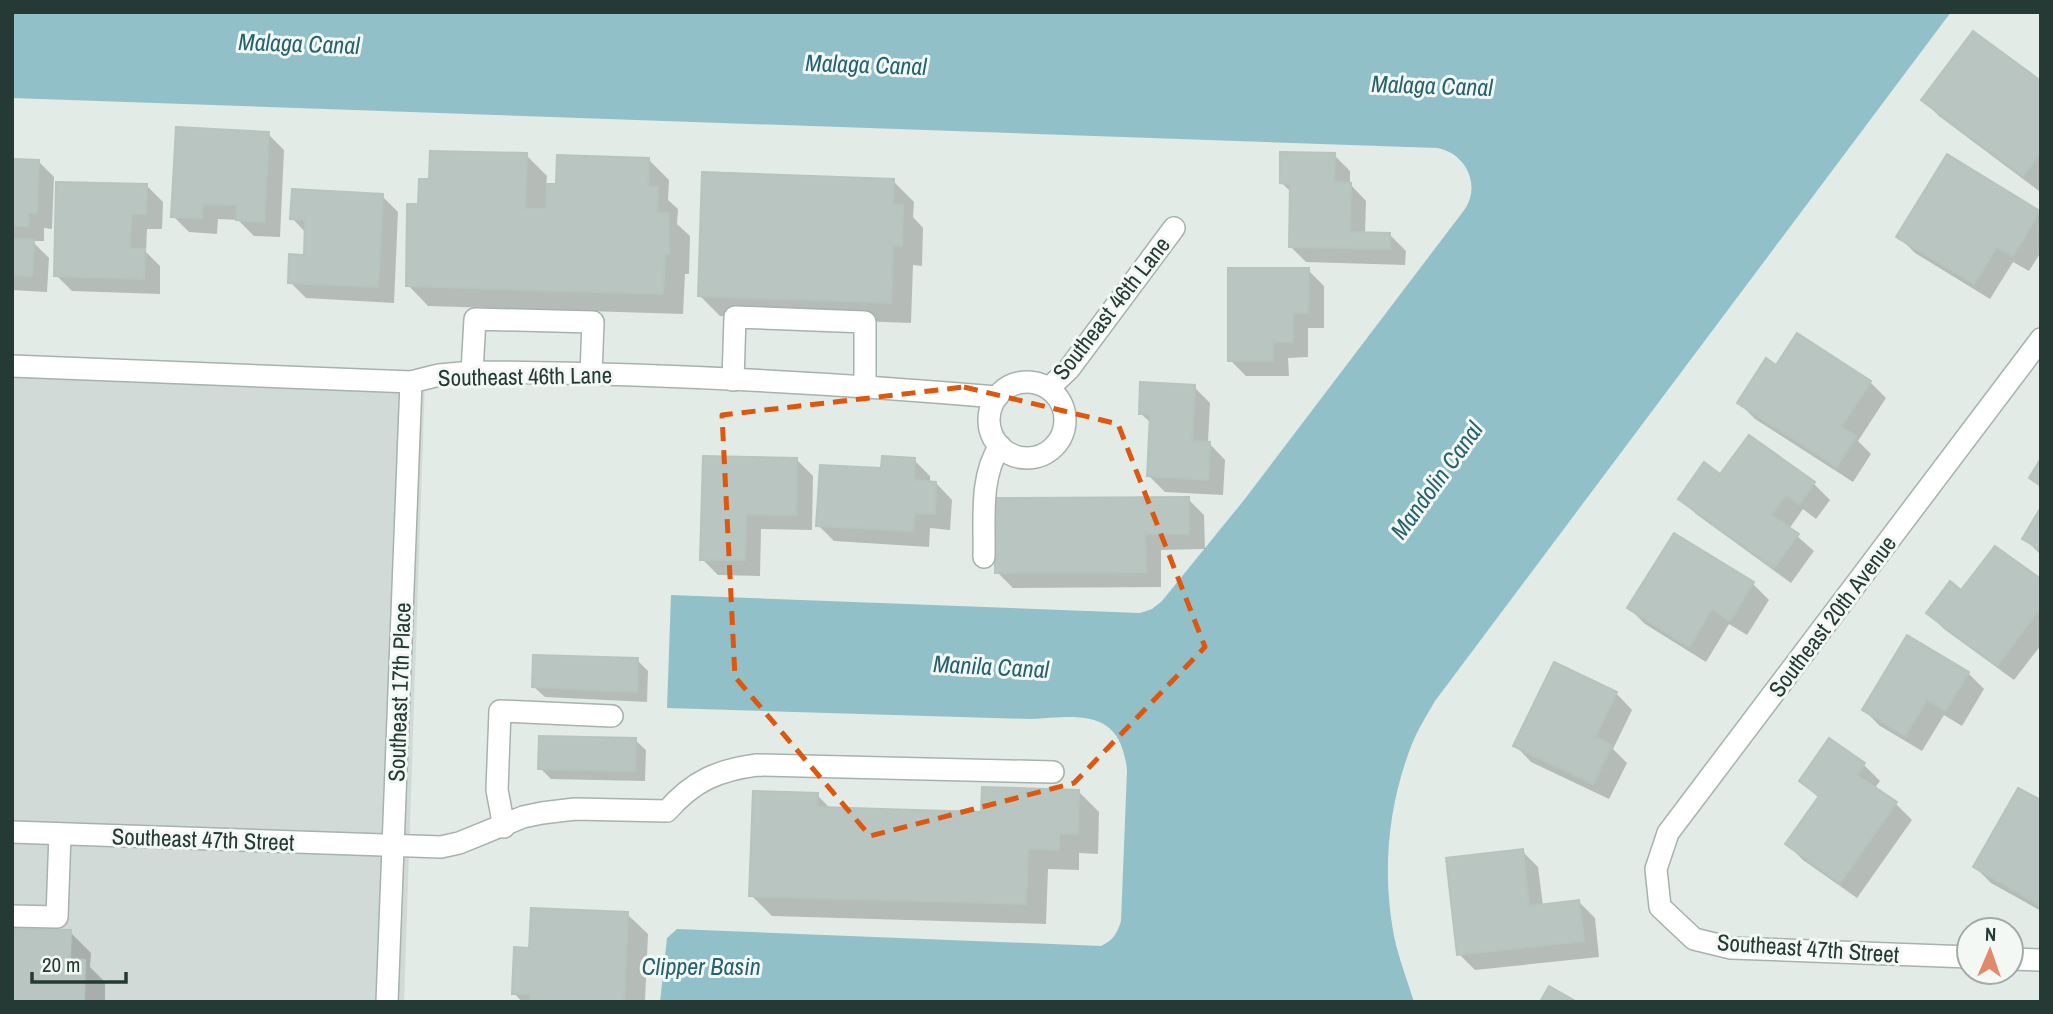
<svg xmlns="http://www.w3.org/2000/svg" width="2053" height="1014" viewBox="0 0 2053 1014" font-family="'Archivo Narrow',sans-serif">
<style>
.built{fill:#d1dad6}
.water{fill:#92c0c9}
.shadow{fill:#0003}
.building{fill:#b8c5c0;stroke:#b6c4be;stroke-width:2}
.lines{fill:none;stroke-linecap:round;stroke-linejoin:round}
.minor-casing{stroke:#a6b2ae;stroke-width:24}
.minor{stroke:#fff;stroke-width:21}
.marked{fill:none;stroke:#de570e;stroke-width:5;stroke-dasharray:14 9;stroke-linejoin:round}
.labels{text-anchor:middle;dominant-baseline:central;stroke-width:6;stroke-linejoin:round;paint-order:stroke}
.street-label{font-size:23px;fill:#253a34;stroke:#f3f8f5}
.water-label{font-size:24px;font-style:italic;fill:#26626e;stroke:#f3f8f5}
</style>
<rect width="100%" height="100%" fill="#e3ebe7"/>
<!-- built -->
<polygon class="built" points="12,365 425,377 404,1002 12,1002"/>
<!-- water -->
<path class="water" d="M12 12H1951L1435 701C1427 715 1418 729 1412 744 1387 807 1381 878 1396 945 1401 964 1408 983 1414 1002H660L667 938 677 929 1101 946C1113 940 1117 934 1121 921L1127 770C1120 708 1080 716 1030 719L667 708 671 595 1140 613 1152 609 1162 601 1244 500 1465 209C1481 185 1466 153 1437 148L12 98Z"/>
<!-- shadow -->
<g class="shadow">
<polygon points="2041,84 2039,191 1939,116 1923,100"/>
<polygon points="268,134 284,150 280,237 254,236 238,220 218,219 217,234 189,232 173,216"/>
<polygon points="526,155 547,176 546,186 558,186 648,159 669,180 668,200 678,209 677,224 690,236 689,274 685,274 683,314 428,306 408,285 420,206 431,181"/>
<polygon points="1334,155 1350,171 1350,184 1366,201 1365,234 1390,235 1406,251 1405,265 1306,262 1290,246 1291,192 1282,183"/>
<polygon points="1948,157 2041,214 2041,252 2029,271 2013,262 1990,299 1915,253 1899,237"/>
<polygon points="12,160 38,161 54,177 52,229 44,228 44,241 32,241 49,258 47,292 12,290"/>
<polygon points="893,181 914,202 913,217 923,228 922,266 913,265 911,323 720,316 700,296"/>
<polygon points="147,186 163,202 162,229 147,229 146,252 160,266 160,294 72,291 56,275"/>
<polygon points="382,196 398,212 394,303 306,298 290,282 305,257 306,233 292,218"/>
<polygon points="1308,270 1324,286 1324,328 1308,328 1308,357 1288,358 1289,376 1246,376 1230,360"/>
<polygon points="1777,368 1870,382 1886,398 1858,441 1871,454 1853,482 1755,419 1739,403"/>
<polygon points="1194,387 1210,403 1208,442 1225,460 1223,495 1165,492 1149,476 1152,424 1140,413"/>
<polygon points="797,460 813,476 812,530 761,529 760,576 718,575 702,559"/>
<polygon points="914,460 930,476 930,483 936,483 952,500 950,530 930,528 929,547 834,541 818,525"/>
<polygon points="1721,476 1814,484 1830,500 1816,519 1803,509 1789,529 1814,551 1791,583 1696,514 1680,498"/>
<polygon points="1188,499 1204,515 1205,549 1161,550 1161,587 1013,588 997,572"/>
<polygon points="2041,510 2041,555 2024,538"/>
<polygon points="2041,582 2041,645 2014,680 1944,629 1928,613 1962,592"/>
<polygon points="1753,584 1769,600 1747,635 1729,624 1706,662 1645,624 1629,608"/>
<polygon points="637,660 648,671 647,702 545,697 534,687"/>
<polygon points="1968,673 1984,689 1962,726 1944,715 1922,751 1880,726 1864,710"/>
<polygon points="1616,693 1632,710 1613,749 1627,763 1609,799 1531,762 1515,745"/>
<polygon points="635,740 646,750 645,781 551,779 540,768"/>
<polygon points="1829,741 1864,765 1880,781 1874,789 1896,804 1912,820 1857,898 1803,860 1787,844 1819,798 1801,781"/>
<polygon points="1078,791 1099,812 1098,854 1079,853 1079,870 1048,869 1046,924 772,916 751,895 817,795 831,809 982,814"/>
<polygon points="2041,802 2041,911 1991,883 1975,867"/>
<polygon points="1522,851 1538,867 1543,906 1579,902 1595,918 1599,957 1475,970 1459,954"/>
<polygon points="627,914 648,934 645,1002 522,1002 514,993 530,949"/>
<polygon points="70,932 91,953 90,967 105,982 105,1002 12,1002"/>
</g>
<!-- building -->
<g class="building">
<polygon points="1973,31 2041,81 2041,152 2023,176 1921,100"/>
<polygon points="176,127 269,132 264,222 236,220 237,205 203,204 202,218 171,217"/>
<polygon points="430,151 527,153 525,209 546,209 547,184 556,184 557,155 649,158 648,187 658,187 657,213 669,213 669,254 665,254 663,294 406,286 407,204 418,204 419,179 429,179"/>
<polygon points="1280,152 1335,153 1334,182 1351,183 1350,232 1390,233 1390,249 1289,247 1290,184 1280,183"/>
<polygon points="1947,154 2040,211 2013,256 1997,247 1974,284 1896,237"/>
<polygon points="12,159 39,160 37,213 29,213 28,226 12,226"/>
<polygon points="702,172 894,179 893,205 903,205 902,246 893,245 891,303 698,296"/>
<polygon points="56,182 147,184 146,214 131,214 130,249 145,249 144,279 54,276"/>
<polygon points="292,189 383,194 378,287 288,283 289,254 304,255 305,220 290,219"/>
<polygon points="12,239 34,240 32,276 12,275"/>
<polygon points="1228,268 1309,268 1308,313 1293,313 1293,342 1273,342 1273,361 1228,361"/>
<polygon points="1797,333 1871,381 1841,427 1856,436 1837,467 1737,403 1766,358 1776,365"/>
<polygon points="1140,382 1195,385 1192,441 1210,442 1208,480 1147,476 1150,414 1139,414"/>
<polygon points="1749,435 1815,482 1799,504 1786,495 1771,515 1799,534 1774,568 1678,499 1704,462 1720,474"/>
<polygon points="703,456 797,458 796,515 746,514 745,560 700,560"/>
<polygon points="882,456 915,458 914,480 936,482 935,514 914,513 913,531 816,526 820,465 881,468"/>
<polygon points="2041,458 2041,486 2029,478"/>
<polygon points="1189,497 1189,534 1145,534 1146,572 995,573 995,498"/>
<polygon points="2041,507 2041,550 2022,539"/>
<polygon points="1674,533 1754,582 1730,621 1712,609 1689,647 1627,608"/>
<polygon points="1995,546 2041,579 2041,607 1997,666 1926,613 1950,581 1961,590"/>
<polygon points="1907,635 1969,672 1945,711 1927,700 1905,736 1862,710"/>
<polygon points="533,655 638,658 637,692 532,687"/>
<polygon points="1554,662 1617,692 1595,737 1612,745 1593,784 1513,746"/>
<polygon points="539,736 636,738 635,771 538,769"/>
<polygon points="1829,738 1865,763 1857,775 1897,802 1840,883 1785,844 1819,796 1799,781"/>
<polygon points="982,787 1079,790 1078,834 1059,833 1059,850 1028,848 1026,904 749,896 753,791 818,793 817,807 981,812"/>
<polygon points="2018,788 2041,800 2041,906 1973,867"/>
<polygon points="1523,849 1529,906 1579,900 1584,941 1457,955 1446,858"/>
<polygon points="531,908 628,912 624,1002 530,1002 530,994 512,994 514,947 529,948"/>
<polygon points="12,929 71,930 70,959 85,960 84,1002 12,1002"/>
<polygon points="1549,986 1577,1002 1540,1002"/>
</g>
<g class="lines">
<defs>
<g id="minor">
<path d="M12 366 411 382 439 375 472 372C647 373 822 382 997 397"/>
<polyline points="472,372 475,319 593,322 591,374"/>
<polyline points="733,380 735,317 865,322 865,386"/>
<circle cx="1027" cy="420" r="38"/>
<polyline points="1049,388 1069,369 1174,228"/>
<path d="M984 557C985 521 979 477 1000 446"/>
<polyline points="504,827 497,790 500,711 612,716"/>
<path d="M12 832 441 847 459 843 523 817 542 813 575 809 667 811C693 781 718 770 757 765L1053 772"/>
<polyline points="12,916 57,917 60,834"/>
<polyline points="1969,957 1731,948 1694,939 1660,907 1656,869 1668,833 2041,339"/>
<polyline points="2011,959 2041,960"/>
<polyline points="387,1002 411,382"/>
</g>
</defs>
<!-- minor casing -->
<use href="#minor" class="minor-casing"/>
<!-- minor -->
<use href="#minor" class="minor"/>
</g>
<!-- marked area -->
<path class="marked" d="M964 387 1118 424 1205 647 1074 783 870 836 735 677 722 415Z"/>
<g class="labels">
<!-- street labels -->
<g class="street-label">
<text transform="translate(1111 308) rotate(-52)">Southeast 46th Lane</text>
<text transform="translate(525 376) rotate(-1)">Southeast 46th Lane</text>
<text transform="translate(1832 616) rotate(-53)">Southeast 20th Avenue</text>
<text transform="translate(399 692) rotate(-88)">Southeast 17th Place</text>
<text transform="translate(203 839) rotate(2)">Southeast 47th Street</text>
<text transform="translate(1808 948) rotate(4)">Southeast 47th Street</text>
</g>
<!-- water labels -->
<g class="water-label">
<text transform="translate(299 43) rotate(2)">Malaga Canal</text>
<text transform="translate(866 64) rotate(2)">Malaga Canal</text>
<text transform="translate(1432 85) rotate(2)">Malaga Canal</text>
<text transform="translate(1436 480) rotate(-54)">Mandolin Canal</text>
<text transform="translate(991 666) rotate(3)">Manila Canal</text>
<text x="701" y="966">Clipper Basin</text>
</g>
</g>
<!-- border -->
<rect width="2053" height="1014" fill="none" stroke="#253a34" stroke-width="28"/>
<!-- north arrow -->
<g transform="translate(1990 951) rotate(2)"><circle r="33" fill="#f3f8f5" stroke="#a1aca8" stroke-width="2"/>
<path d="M0-5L12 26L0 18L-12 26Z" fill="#e1896b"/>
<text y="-10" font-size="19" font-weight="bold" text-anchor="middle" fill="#253a34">N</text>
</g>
<!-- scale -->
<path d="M32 972v10h94v-10" fill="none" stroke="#253a34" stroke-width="3.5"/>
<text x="42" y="972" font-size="21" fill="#253a34" stroke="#f3f8f5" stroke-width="5" paint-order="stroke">20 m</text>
</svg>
